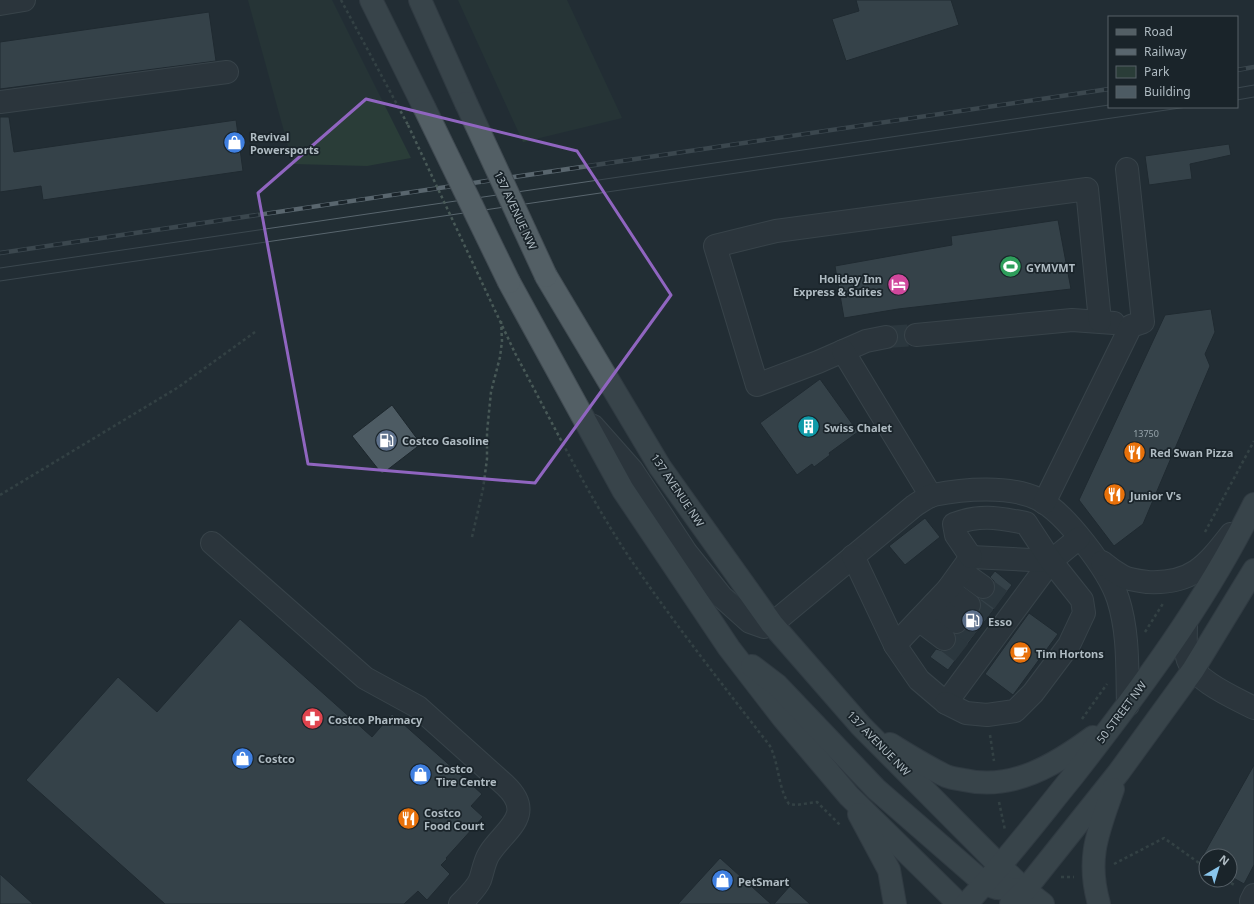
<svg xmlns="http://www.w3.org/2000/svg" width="1254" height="904" viewBox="0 0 1254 904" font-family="'Noto Sans',sans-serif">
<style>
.green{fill:#2a3d38}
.building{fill:#4d5b63;stroke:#1c262c}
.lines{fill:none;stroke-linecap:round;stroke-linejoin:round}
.minor-tunnel{stroke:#374349;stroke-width:22;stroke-dasharray:22 11;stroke-linecap:butt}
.minor-casing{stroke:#525d63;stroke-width:24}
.major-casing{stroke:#414b52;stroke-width:24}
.path{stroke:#485957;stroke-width:2.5;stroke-dasharray:3 3;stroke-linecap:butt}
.minor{stroke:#353f45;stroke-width:22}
.major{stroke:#535f65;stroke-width:22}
.tram{stroke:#59666e;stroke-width:1}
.rail-casing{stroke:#59666e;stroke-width:4.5}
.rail{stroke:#1a242a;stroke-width:3;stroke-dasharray:9;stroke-linecap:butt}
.major-bridge-casing{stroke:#414b52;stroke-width:24;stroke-linecap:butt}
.path-bridge{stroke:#485957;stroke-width:2.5;stroke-dasharray:3 3;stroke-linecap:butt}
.major-bridge{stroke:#535f65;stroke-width:22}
.marked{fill:none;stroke:#9065c0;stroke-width:3;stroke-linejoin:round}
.labels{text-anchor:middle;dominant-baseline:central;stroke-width:3.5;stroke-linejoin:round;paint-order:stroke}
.number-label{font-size:9px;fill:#96a3aa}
.poi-label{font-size:11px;font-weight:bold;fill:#afbbc2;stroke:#1a242a;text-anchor:start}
.street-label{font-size:11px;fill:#afbbc2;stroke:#1a242a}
</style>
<rect width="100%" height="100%" fill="#222e34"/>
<!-- green -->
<g class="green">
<polygon points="248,0 332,0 411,158 367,166 293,164"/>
<polygon points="458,0 567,0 622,118 523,142"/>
</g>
<!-- building -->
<g class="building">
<polygon points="856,0 951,0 959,25 846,61 832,19 859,11"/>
<polygon points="209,12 216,61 0,89 0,42"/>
<polygon points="0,117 9,117 14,152 236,120 243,171 43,200 41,186 0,192"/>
<polygon points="1229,144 1231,155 1190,164 1192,179 1149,185 1145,156"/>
<polygon points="1058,220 1071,289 898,309 844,318 835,266 952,245 951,236"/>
<polygon points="1211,309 1215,332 1205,354 1210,366 1143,524 1114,546 1079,500 1165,315"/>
<polygon points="820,379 858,432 829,453 830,455 814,467 812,464 797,475 760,423"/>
<polygon points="392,405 421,444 382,474 352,436"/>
<polygon points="925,518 940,537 905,565 889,546"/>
<polygon points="995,571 1012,585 948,670 930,657 936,649 943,651 949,650 954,647 956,641 956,634 961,634 966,630 968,624 968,617 974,616 979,612 981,606 979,599 988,598 993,595 995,588 994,581 990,577"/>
<polygon points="1029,613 1058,634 1013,695 985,674"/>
<polygon points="240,619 372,737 392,714 482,794 471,806 483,817 446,858 447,859 441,865 450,874 427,900 418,891 404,904 165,904 26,780 118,677 157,712"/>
<polygon points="1254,765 1254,865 1244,884 1230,876 1230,856 1206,856 1206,862 1201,859"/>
<polygon points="720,858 771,904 678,904"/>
<polygon points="0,874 33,904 0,904"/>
<polygon points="790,886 810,904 774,904"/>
</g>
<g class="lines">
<!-- minor-tunnel -->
<g class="minor-tunnel">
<polyline points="886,337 916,335"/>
<polyline points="983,587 1001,600"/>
<polyline points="969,605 987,619"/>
<polyline points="956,622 974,637"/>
<polyline points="944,639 962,653"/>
</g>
<defs>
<g id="minor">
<polyline points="0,4 24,0"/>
<polyline points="0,102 227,72"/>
<polyline points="916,335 1072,320 1114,323"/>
<polyline points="886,337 866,341 818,362 757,385 715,246 776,231 1087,189 1100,321"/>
<polyline points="843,351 931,496"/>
<path d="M593 426 632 470 686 552 722 597 750 622 764 627 772 624 914 506C920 502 927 497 933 495 963 489 1010 485 1038 499 1065 512 1109 571 1118 599 1129 633 1127 670 1128 705"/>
<polyline points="1044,503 1131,326 1143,322 1127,169"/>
<path d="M212 543 365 678 418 707 505 785C537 815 504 830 489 854 484 862 483 872 480 880 476 889 467 897 460 904"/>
<polyline points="853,556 895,645 919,680 946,703 1051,561 1079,538"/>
<polyline points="971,557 1051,561"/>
<path d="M1102 562C1108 567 1115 572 1122 576 1129 580 1140 581 1148 582 1192 584 1206 566 1231 534"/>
<polyline points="962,572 983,587"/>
<polyline points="948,589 969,605"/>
<polyline points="934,604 956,622"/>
<polyline points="919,620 944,639"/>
<path d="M1186 623C1186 634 1185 647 1187 657 1192 680 1235 698 1254 708"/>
<polyline points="895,645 948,589 971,557"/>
<path d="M946 703 966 713 987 715 1015 711 1033 693 1069 645 1084 613 1082 600 1051 561 1026 523C998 518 981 514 954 524L956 535 971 557"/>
<polyline points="1254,895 1251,901 1254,903"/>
</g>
<g id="major">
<polyline points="371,0 424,107"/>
<polyline points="420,0 466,103"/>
<polyline points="546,276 660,467 772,624 861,726 1000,866 1025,890 1043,904"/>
<polyline points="509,282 623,490 729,648 783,718 849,796 959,904"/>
<polyline points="752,666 777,685 876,789 985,884 997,888 1025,890"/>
<path d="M890 744C908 755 927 767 946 776 951 778 958 779 964 780 1012 791 1055 765 1093 737"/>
<polyline points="859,814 889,870 895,904"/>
<path d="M966 904C1004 864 1038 819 1073 776 1140 690 1206 602 1254 504"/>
<polyline points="1011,904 1025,890 1119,772 1193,670 1254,570"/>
<path d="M1099 904C1086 858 1098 832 1113 789"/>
</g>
</defs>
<!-- minor casing -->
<use href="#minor" class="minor-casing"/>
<!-- major casing -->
<use href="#major" class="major-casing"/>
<!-- path -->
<g class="path">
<polyline points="341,0 408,125"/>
<path d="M515 353C552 422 586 492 629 557 673 622 722 684 770 746 779 764 778 788 789 804L796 805 817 802 841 826"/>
<polyline points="0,495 177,388 255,332"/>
<polyline points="1205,532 1254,441"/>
<polyline points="472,537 483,489 487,459 487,432 491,392 500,357 502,341 501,320"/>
<polyline points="1145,632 1164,602"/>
<polyline points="1082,719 1107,684"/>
<polyline points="990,735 994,761"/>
<polyline points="999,802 1005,830"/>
<polyline points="1114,864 1164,838 1206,868"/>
<polyline points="1061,877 1074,877"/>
<polyline points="1226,880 1236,886"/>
</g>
<!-- minor -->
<use href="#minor" class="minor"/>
<!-- major -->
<use href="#major" class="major"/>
<!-- tram -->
<g class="tram">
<polyline points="1237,88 1254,85"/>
<polyline points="1237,100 1254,97"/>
<polyline points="0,268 1109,105"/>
<polyline points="0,281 1187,107"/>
</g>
<defs>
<g id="rail">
<polyline points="1237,70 1254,67"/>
<polyline points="0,253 1109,89"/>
</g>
</defs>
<!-- rail casing -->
<use href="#rail" class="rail-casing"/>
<!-- rail -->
<use href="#rail" class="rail"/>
<defs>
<g id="major-bridge">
<polyline points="466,103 546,276"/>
<polyline points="424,107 509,282"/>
</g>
</defs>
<!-- major-bridge casing -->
<use href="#major-bridge" class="major-bridge-casing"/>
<!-- path-bridge -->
<polyline class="path-bridge" points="408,125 515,353"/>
<!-- major-bridge -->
<use href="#major-bridge" class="major-bridge"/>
</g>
<!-- marked area -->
<path d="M0 0H1254V904H0ZM366 99 577 151 671 295 535 483 308 464 258 193Z" fill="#222e34" fill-opacity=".55" fill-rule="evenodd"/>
<path class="marked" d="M366 99 577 151 671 295 535 483 308 464 258 193Z"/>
<!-- icons -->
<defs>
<symbol id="shop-disc" viewBox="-11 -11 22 22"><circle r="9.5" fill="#3f7fe0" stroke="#1a242a"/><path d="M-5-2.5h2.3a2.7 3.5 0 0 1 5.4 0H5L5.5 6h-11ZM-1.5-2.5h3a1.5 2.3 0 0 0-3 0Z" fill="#fff"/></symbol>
<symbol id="stadium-disc" viewBox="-11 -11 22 22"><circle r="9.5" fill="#2e9e5b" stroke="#1a242a"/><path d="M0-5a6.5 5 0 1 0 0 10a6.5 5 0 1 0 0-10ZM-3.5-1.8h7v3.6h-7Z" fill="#fff"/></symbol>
<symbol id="hotel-disc" viewBox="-11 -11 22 22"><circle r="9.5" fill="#d1479c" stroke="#1a242a"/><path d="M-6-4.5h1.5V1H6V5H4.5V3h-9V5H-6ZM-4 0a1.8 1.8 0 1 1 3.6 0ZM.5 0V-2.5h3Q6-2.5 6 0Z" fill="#fff"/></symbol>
<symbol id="building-disc" viewBox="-11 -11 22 22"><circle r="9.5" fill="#0f9aa8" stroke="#1a242a"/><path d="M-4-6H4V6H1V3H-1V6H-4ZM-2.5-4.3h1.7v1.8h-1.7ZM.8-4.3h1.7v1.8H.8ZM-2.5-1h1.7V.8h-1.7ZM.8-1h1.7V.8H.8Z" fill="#fff"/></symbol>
<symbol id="fuel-disc" viewBox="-11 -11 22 22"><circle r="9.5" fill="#5c6f8a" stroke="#1a242a"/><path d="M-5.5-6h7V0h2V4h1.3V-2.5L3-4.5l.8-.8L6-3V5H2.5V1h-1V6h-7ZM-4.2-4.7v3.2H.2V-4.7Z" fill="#fff"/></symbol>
<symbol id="restaurant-disc" viewBox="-11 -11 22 22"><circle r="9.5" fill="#e8710a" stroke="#1a242a"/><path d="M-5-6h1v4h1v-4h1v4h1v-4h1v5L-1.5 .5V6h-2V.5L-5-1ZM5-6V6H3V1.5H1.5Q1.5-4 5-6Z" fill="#fff"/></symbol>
<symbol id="cafe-disc" viewBox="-11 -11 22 22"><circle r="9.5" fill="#e8710a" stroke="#1a242a"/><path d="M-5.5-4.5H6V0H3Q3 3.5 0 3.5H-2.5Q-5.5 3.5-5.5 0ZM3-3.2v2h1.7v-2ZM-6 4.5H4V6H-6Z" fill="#fff"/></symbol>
<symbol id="pharmacy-disc" viewBox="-11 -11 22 22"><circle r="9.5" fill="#e0444e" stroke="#1a242a"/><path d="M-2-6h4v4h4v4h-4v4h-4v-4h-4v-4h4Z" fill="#fff"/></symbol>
</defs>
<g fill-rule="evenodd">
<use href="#shop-disc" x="222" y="130" width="25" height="25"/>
<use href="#stadium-disc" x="998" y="254" width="25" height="25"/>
<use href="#hotel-disc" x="886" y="272" width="25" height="25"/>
<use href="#building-disc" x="796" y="414" width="25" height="25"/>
<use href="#fuel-disc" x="374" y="428" width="25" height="25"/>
<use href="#restaurant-disc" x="1122" y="440" width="25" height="25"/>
<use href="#restaurant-disc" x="1102" y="482" width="25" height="25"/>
<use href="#fuel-disc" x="960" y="608" width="25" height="25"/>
<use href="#cafe-disc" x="1008" y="640" width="25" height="25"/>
<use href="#pharmacy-disc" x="300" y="706" width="25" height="25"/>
<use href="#shop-disc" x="230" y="746" width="25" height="25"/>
<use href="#shop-disc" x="408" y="762" width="25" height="25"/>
<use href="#restaurant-disc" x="396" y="806" width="25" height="25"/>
<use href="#shop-disc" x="710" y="868" width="25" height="25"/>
</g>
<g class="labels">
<!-- number labels -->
<g class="number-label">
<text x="1146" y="433">13750</text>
</g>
<!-- poi labels -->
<g class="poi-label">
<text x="250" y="136">Revival<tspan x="250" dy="13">Powersports</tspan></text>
<text x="1026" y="267">GYMVMT</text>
<text x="882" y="278" text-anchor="end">Holiday Inn<tspan x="882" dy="13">Express &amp; Suites</tspan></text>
<text x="824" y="427">Swiss Chalet</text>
<text x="402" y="440">Costco Gasoline</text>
<text x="1150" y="452">Red Swan Pizza</text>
<text x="1130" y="495">Junior V's</text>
<text x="988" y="621">Esso</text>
<text x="1036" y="653">Tim Hortons</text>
<text x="328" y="719">Costco Pharmacy</text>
<text x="258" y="758">Costco</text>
<text x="436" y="768">Costco<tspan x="436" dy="13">Tire Centre</tspan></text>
<text x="424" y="812">Costco<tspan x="424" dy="13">Food Court</tspan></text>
<text x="738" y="881">PetSmart</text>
</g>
<!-- street labels -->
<g class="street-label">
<text transform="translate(516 210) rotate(65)">137 AVENUE NW</text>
<text transform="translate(678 490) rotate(56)">137 AVENUE NW</text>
<text transform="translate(1121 712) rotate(-53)">50 STREET NW</text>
<text transform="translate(879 743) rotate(46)">137 AVENUE NW</text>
</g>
</g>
<!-- legend -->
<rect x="1108" y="16" width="130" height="92" fill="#1a242a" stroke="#566067"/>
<rect x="1116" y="29" width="20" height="6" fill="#535f65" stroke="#566067"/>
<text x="1144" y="36" font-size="12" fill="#afbbc2">Road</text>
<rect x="1116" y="49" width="20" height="6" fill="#59666e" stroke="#566067"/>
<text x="1144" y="56" font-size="12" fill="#afbbc2">Railway</text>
<rect x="1116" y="66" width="20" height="12" fill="#2a3d38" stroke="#566067"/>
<text x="1144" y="76" font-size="12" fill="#afbbc2">Park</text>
<rect x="1116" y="86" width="20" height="12" fill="#4d5b63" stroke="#566067"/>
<text x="1144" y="96" font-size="12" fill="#afbbc2">Building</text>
<!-- north arrow -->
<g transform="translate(1218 868) rotate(38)"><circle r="19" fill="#1a242a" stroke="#566067"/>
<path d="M0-3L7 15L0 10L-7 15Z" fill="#8ac6ec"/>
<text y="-6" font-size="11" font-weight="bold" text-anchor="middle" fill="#afbbc2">N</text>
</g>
</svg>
